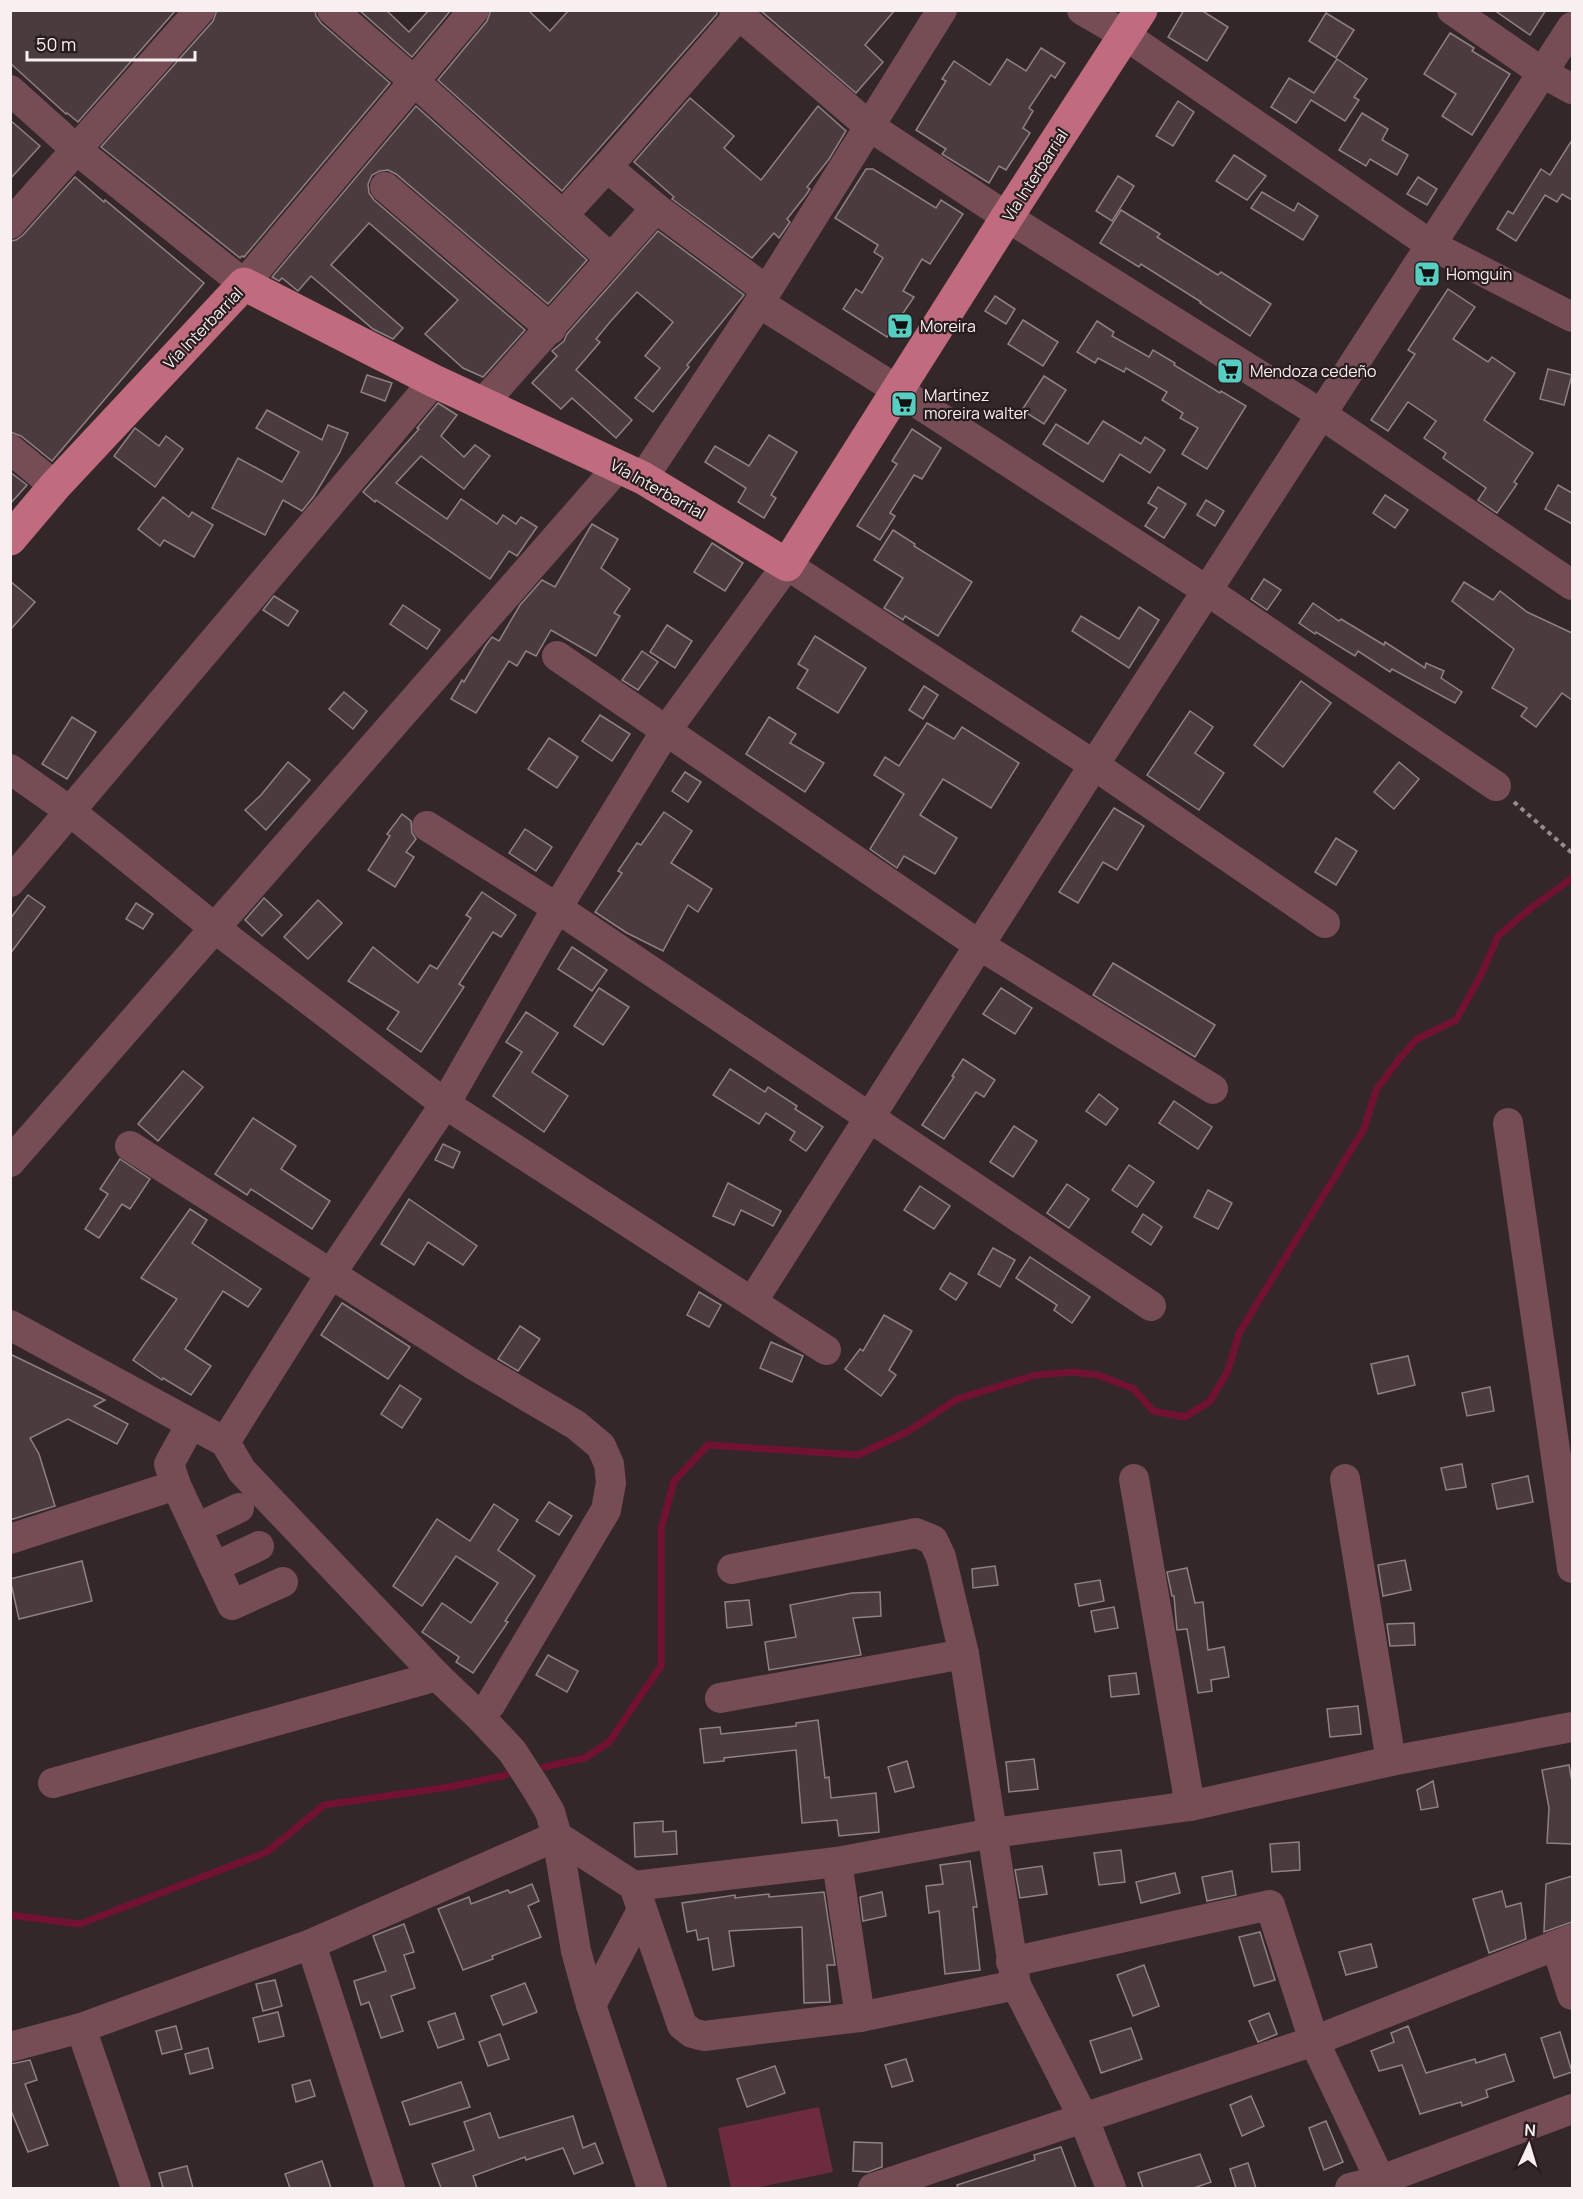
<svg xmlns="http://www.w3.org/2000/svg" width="1583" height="2199" viewBox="0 0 1583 2199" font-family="Manrope,sans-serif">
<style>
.green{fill:#6c2c3d}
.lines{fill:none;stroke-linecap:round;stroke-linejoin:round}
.stream{stroke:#711233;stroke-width:7}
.building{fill:#493b3e;stroke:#908082;stroke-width:1.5}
.path{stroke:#978c8e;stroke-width:4;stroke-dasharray:4.5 4.5;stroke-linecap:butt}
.minor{stroke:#764c55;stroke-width:30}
.major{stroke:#c06b7e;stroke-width:33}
.labels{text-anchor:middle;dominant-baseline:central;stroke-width:4.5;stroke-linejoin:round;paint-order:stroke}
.street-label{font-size:16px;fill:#f8eff1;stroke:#2a1d1f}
.poi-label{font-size:16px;fill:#f8eff1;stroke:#2a1d1f;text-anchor:start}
</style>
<rect width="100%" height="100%" fill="#342729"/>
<!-- green -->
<polygon class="green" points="819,2107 833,2172 755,2188 731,2188 718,2128"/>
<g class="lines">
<!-- stream -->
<g class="stream">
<polyline points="544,1767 585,1758 609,1742 661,1666 661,1529 674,1481 708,1445 858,1455 907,1432 957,1399 1036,1375 1072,1372 1098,1375 1134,1389 1153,1411 1185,1417 1210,1401 1228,1371 1239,1333 1364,1129 1376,1090 1400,1058 1417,1039 1456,1020 1481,975 1498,936 1531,908 1572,878"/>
<polyline points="10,1915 80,1924 267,1852 324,1805 449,1787 506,1775"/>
</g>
</g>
<!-- building -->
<g class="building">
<polygon points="10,10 176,10 78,122 67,113 66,114 10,63"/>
<polygon points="217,10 315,10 316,16 321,23 390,83 244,257 242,256 240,258 101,147 213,21"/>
<polygon points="359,10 386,10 409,32 429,10 451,10 412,57"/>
<polygon points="491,10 528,10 550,31 569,10 717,10 717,14 562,191 438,80 487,21"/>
<polygon points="760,10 895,10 865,45 883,62 856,93"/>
<polygon points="1184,10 1201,10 1228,27 1207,61 1168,37"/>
<polygon points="1494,10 1546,10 1530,35"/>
<polygon points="1326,13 1354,30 1336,58 1309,41"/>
<polygon points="1450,33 1474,48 1472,51 1510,74 1472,135 1442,116 1456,94 1424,74"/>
<polygon points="1041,48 1065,63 1055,78 1051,75 1029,108 1033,111 1023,128 1030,133 1006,170 999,166 989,183 942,154 946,149 916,130 946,81 942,79 954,61 990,85 1007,59 1026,71"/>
<polygon points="1337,59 1367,79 1354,97 1359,100 1345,121 1311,100 1296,123 1271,107 1289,78 1314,93"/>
<polygon points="690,98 734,136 724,148 761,180 818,106 846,131 829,159 807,187 810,189 806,195 787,219 790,222 779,238 774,233 752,258 672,199 674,197 634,162"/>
<polygon points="1178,101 1194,112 1173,146 1156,136"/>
<polygon points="416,106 587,260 548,304 396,174 388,170 380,171 372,175 368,184 369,193 374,200 525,330 483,377 463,368 425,334 458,300 369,223 331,265 403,328 393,339 373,329 311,276 298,291 282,278 279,281 272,277"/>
<polygon points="1362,113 1388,129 1382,140 1408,155 1397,175 1370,159 1366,166 1339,150"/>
<polygon points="10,120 40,146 10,179"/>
<polygon points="1572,140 1572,200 1562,194 1557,202 1545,195 1516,241 1497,229 1508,211 1513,214 1541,169 1550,175"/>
<polygon points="1234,155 1266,176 1247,200 1216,181"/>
<polygon points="866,169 873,169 936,208 941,200 963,214 930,264 922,259 903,291 914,297 887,337 843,309 856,289 862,293 883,258 874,252 878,245 835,218"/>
<polygon points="1118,176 1134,186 1112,221 1096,211"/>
<polygon points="75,177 104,202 105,200 204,283 52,461 21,436 10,432 10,241 16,240 23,235"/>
<polygon points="1418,177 1437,189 1427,205 1407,194"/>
<polygon points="1262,192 1294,211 1298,203 1318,216 1303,240 1251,208"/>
<polygon points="1121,210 1160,234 1157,237 1218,275 1221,272 1271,304 1250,336 1200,303 1201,302 1141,264 1139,267 1100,243"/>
<polygon points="658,231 744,295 687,365 689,367 653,412 635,398 660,368 645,356 673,322 637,292 610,322 596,339 600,342 576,370 632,420 616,438 572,398 561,409 532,383 557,356 552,351 564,341 567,334"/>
<polygon points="1448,289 1475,307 1453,339 1488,362 1492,357 1515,373 1484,420 1533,453 1514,482 1517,484 1497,513 1478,500 1486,488 1443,458 1446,453 1424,438 1436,421 1408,402 1388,431 1371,420 1415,354 1408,350"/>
<polygon points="995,296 1015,309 1006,324 985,311"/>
<polygon points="1023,320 1058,342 1043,366 1008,344"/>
<polygon points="1097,321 1114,332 1112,336 1149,357 1153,350 1175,363 1174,365 1220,393 1221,391 1246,406 1207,469 1182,454 1198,428 1180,418 1183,413 1162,400 1167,392 1126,368 1124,372 1098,358 1095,363 1077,352"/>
<polygon points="1548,369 1572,375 1564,405 1540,399"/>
<polygon points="367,375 392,383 385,401 361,392"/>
<polygon points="1044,376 1066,390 1044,424 1022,410"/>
<polygon points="438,403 457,415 441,436 464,457 475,445 490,456 464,489 421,456 396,483 447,519 461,499 497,524 503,515 516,524 521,517 537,527 517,556 509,551 490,579 376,500 375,502 363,492 419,429 417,428"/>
<polygon points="267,410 322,440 328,425 348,433 340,452 314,496 302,511 283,500 265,535 212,508 238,458 282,482 299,452 256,428"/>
<polygon points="1103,421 1141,444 1145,437 1165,450 1150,473 1120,454 1103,482 1043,444 1056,424 1088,444"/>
<polygon points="135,428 159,446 166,436 183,449 155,487 114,456"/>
<polygon points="912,429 941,448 922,479 914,475 890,513 895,516 880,540 857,526 897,464 892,461"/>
<polygon points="769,435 797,452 771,495 776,498 764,518 738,502 746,488 705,462 715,446 749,466"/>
<polygon points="10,472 27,485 10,504"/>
<polygon points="1558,485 1572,493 1572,524 1545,509"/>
<polygon points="1158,487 1186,504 1164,538 1145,526 1157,508 1148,503"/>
<polygon points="1385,495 1408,510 1395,528 1373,513"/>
<polygon points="163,497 189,517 192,512 213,525 194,557 164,540 160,546 138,529"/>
<polygon points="1206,500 1224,511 1215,526 1197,515"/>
<polygon points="592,524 618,539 601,568 630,589 614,613 620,616 596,656 551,630 536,656 526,651 517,666 509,661 476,713 451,699 462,680 464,682 486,645 492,637 499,641 520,605 542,580 555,587"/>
<polygon points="893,530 915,544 914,546 972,582 938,636 905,616 903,620 884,608 903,578 874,560"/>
<polygon points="712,543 743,563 725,591 694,572"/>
<polygon points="1264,579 1281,590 1267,610 1251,599"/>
<polygon points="10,581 35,602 10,630"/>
<polygon points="1464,582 1493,600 1500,591 1527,612 1572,633 1572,700 1562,693 1536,727 1521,716 1527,708 1492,688 1514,649 1452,601"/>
<polygon points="274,596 298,611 288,626 263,610"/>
<polygon points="1313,603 1339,621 1341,619 1384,645 1385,642 1425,668 1426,663 1444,671 1441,678 1462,692 1455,703 1392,669 1390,672 1358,651 1355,656 1316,632 1315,634 1299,623"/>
<polygon points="403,605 440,630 427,649 390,624"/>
<polygon points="1139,607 1159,620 1129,668 1072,631 1081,616 1119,639"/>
<polygon points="667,625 692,641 675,668 650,652"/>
<polygon points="815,636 866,668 838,713 797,688 808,670 798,664"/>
<polygon points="642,651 658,662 638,690 622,680"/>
<polygon points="1301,681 1331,703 1283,767 1254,745"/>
<polygon points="924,686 938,695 923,719 909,710"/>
<polygon points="344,692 367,711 353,729 329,709"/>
<polygon points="1190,711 1213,727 1195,753 1224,773 1199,810 1147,775"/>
<polygon points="600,715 630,734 612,761 582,741"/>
<polygon points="72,717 96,732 67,779 42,764"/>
<polygon points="769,717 796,734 790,743 824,763 805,792 746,754"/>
<polygon points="927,723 954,739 962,727 1019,763 991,808 943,779 920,815 957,838 935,874 904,856 897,868 870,849 904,794 874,775 885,757 899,766"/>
<polygon points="549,738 578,757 557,788 528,769"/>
<polygon points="288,762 310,780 266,830 245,810 261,795"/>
<polygon points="1399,762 1419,779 1394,809 1374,792"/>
<polygon points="685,772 701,782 688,802 672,791"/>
<polygon points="1114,808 1144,826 1117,870 1103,862 1078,903 1059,892"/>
<polygon points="664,812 692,831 671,863 712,889 698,912 688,905 663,951 627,933 595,912 622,873 618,871 637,843 641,845"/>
<polygon points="402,814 411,821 412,833 416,839 406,852 414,857 395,887 368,870 390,836 387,834"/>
<polygon points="525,829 552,847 536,871 509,853"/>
<polygon points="1336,838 1357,851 1336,885 1315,872"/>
<polygon points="482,892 516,915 501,937 493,932 459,984 464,987 421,1052 387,1029 399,1012 348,981 373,947 418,983 430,965 437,969 471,918 466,915"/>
<polygon points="28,895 45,907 10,954 10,919"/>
<polygon points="264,898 282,915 262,936 245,920"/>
<polygon points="318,900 342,923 308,959 284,937"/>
<polygon points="136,903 153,914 143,929 126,919"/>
<polygon points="572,947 607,970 592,991 558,969"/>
<polygon points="1113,963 1215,1025 1195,1057 1093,995"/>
<polygon points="599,988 629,1007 603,1045 574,1026"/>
<polygon points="1001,988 1032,1008 1015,1034 983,1014"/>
<polygon points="526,1012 558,1033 532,1072 568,1096 544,1132 493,1096 522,1052 506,1042"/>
<polygon points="963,1059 995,1080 984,1097 976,1092 944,1139 922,1125 954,1077 952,1076"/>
<polygon points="730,1069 765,1092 768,1087 797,1106 795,1109 823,1127 806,1151 790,1140 795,1132 766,1113 759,1124 713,1095"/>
<polygon points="183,1071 203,1087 158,1141 138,1124"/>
<polygon points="1099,1094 1118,1109 1106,1125 1086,1111"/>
<polygon points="1174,1101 1212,1127 1198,1149 1159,1123"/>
<polygon points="253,1118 296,1146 281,1169 330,1201 312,1229 251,1189 247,1195 215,1174"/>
<polygon points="1014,1126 1037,1141 1013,1177 990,1162"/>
<polygon points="443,1144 460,1152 453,1168 435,1160"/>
<polygon points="120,1159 150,1179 130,1209 122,1204 99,1238 85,1229 108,1194 100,1189"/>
<polygon points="1129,1165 1154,1182 1137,1207 1112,1190"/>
<polygon points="728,1183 781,1211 773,1226 741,1210 734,1225 713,1216"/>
<polygon points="1067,1184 1089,1199 1069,1228 1047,1213"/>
<polygon points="920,1186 950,1206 934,1229 904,1210"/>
<polygon points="1208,1190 1232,1203 1218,1229 1194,1217"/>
<polygon points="409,1199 477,1246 463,1265 428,1242 414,1265 381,1244"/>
<polygon points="190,1209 207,1220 192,1243 261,1289 248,1307 223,1291 185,1349 211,1366 191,1395 163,1378 162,1380 133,1360 177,1299 141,1278"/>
<polygon points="1143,1214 1162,1227 1151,1245 1132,1232"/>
<polygon points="993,1248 1015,1260 1000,1287 978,1274"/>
<polygon points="1030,1257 1090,1297 1072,1323 1054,1310 1057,1305 1016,1278"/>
<polygon points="950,1273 967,1283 956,1300 940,1289"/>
<polygon points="699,1292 721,1305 709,1327 687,1315"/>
<polygon points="342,1303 410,1347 388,1379 321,1335"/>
<polygon points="884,1315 912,1331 889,1370 896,1375 881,1396 845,1369 860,1349 863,1351"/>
<polygon points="520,1326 540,1339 518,1371 498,1359"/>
<polygon points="771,1342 803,1356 792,1382 760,1368"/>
<polygon points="10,1354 105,1400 94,1406 128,1424 117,1444 68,1419 30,1438 39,1454 55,1506 10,1520"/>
<polygon points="1408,1356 1415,1385 1378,1394 1371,1364"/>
<polygon points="400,1385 421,1399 402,1428 381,1414"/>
<polygon points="1490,1387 1494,1411 1467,1416 1462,1393"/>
<polygon points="1462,1464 1466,1487 1446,1490 1441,1468"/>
<polygon points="1528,1476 1533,1502 1497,1509 1492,1484"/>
<polygon points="549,1502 572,1516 559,1535 536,1521"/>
<polygon points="494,1504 518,1520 498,1550 535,1576 505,1621 508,1622 473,1673 456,1662 459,1657 422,1632 442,1603 471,1623 498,1583 456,1556 422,1606 393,1586 437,1519 470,1541"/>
<polygon points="1405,1560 1411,1590 1383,1596 1378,1565"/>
<polygon points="82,1561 92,1601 19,1619 10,1579"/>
<polygon points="995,1566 998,1585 973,1588 972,1569"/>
<polygon points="1187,1568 1195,1603 1203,1602 1208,1650 1224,1647 1229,1677 1211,1680 1212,1691 1198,1693 1187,1629 1177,1630 1174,1596 1172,1596 1167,1572"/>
<polygon points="1100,1580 1104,1601 1079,1606 1075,1584"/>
<polygon points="880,1592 881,1616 853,1618 861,1655 769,1670 765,1642 796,1637 790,1605 852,1593"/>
<polygon points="749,1600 752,1625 727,1628 725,1602"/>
<polygon points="1114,1607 1118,1628 1095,1632 1091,1611"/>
<polygon points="1414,1623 1415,1645 1390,1646 1387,1624"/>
<polygon points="548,1655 578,1671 567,1692 536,1675"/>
<polygon points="1136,1673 1139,1694 1111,1697 1109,1676"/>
<polygon points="1358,1706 1361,1734 1330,1737 1327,1709"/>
<polygon points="818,1720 825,1778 829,1777 831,1798 876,1793 879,1832 839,1836 837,1820 802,1823 796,1750 724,1758 724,1761 704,1763 700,1729 720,1727 721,1734 796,1726 796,1723"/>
<polygon points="1034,1759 1038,1789 1009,1792 1006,1762"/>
<polygon points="907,1761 914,1787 895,1792 888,1767"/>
<polygon points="1569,1765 1572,1782 1572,1844 1547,1843 1549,1808 1542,1770"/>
<polygon points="1433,1781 1438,1807 1421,1810 1417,1790"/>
<polygon points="663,1821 663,1832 676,1831 677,1854 635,1857 634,1823"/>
<polygon points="1299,1842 1300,1870 1272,1872 1270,1844"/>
<polygon points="1121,1850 1125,1882 1099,1885 1094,1853"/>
<polygon points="970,1861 977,1907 973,1907 980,1970 945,1974 939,1911 929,1913 926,1886 943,1884 940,1865"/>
<polygon points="1042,1866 1047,1894 1020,1898 1015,1870"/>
<polygon points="1232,1871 1236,1895 1207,1901 1202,1877"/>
<polygon points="1175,1873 1180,1893 1141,1903 1136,1882"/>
<polygon points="1572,1876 1572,1922 1544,1932 1546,1884"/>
<polygon points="532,1884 539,1901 528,1906 541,1937 492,1956 493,1959 463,1970 438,1909 469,1897 471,1904 508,1890 510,1893"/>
<polygon points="1502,1891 1506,1907 1521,1903 1526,1939 1489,1953 1473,1899"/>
<polygon points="824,1892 835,1965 827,1965 830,2002 804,2003 802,1927 729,1931 734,1966 713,1970 708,1938 698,1940 696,1930 687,1932 682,1903 735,1895 735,1898 769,1894 769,1897"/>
<polygon points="882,1892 886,1916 863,1921 860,1897"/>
<polygon points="404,1924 414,1952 404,1955 415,1988 391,1996 403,2031 381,2038 369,2002 361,2005 354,1981 386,1971 373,1936"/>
<polygon points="1260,1932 1275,1980 1254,1986 1239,1937"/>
<polygon points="1371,1944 1377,1967 1346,1975 1339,1952"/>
<polygon points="1144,1965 1159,2006 1133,2016 1117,1975"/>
<polygon points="275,1980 282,2006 263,2011 256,1984"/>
<polygon points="525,1983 537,2012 503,2025 491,1996"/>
<polygon points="278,2012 284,2036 259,2042 253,2018"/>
<polygon points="455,2013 464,2039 438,2048 428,2022"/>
<polygon points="1269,2013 1277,2034 1258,2042 1249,2021"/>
<polygon points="176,2026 182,2049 162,2054 156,2031"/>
<polygon points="1408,2026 1426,2073 1475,2059 1476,2063 1505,2054 1514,2081 1486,2090 1488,2097 1462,2106 1461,2102 1420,2114 1402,2065 1379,2071 1371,2051 1394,2042 1391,2033"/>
<polygon points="1131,2028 1142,2059 1101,2073 1090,2041"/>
<polygon points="1560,2032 1572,2072 1554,2078 1541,2038"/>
<polygon points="500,2034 509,2059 488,2066 479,2042"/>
<polygon points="208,2048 213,2068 190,2074 185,2054"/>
<polygon points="906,2059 913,2081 892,2087 885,2065"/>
<polygon points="30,2060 37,2080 25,2084 48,2145 28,2152 10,2108 10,2064"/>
<polygon points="775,2066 785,2093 747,2107 737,2079"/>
<polygon points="310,2080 315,2096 296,2102 292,2085"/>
<polygon points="461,2082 470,2107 410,2125 402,2102"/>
<polygon points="1251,2096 1264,2126 1242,2136 1230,2105"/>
<polygon points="490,2113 499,2138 573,2116 583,2148 595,2143 603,2163 574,2174 563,2148 526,2160 525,2157 473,2176 477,2188 441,2188 432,2164 474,2150 464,2122"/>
<polygon points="1326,2121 1343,2162 1324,2170 1309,2128"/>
<polygon points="854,2142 882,2143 882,2167 868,2172 853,2171"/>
<polygon points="1061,2147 1076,2188 958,2188 957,2185 1035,2160 1034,2155"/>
<polygon points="1200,2154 1211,2182 1194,2188 1143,2188 1138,2173"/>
<polygon points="322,2161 331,2188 290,2188 285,2174"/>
<polygon points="1248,2163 1256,2188 1236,2188 1230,2169"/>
<polygon points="187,2166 193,2188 163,2188 159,2173"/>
</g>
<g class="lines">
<!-- path -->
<polyline class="path" points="1514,802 1572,853"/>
<!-- minor -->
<g class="minor">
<polyline points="332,10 414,81 610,258"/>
<polyline points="743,10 739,15 869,126 1007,217 1321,414 1572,585"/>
<polyline points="1082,10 1125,35 1431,245 1572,317"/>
<polyline points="1452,10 1543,73 1572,89"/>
<polyline points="10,90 78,151 244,284 474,10"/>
<polyline points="607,167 739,15 734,10"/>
<polyline points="385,187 551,329"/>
<polyline points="563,215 607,167 656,208 766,290"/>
<polyline points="10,224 200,10"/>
<polyline points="759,303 899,391 1206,590 1496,786"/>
<polyline points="483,403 656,208"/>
<polyline points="10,449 55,486"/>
<polyline points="643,478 759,303 942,10"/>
<polyline points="557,656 979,945 1213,1089"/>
<polyline points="10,769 71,812 216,929 445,1104 826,1350"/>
<polyline points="427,826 557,908 1151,1306"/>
<polyline points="10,882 434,381"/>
<polyline points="1508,1123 1572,1568"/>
<polyline points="130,1146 474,1365 576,1425 601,1446 609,1464 611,1483 606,1510 490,1705 480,1717"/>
<polyline points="10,1162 619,466"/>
<polyline points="752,1302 1094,765 1572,27"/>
<polyline points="10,1325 225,1442 242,1471 437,1676 480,1717 512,1751 536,1788 550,1812 557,1836 576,1951 591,2005 652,2188"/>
<polyline points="225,1442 330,1275 445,1104 557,908 665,732 787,565 1094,765 1325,923"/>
<polyline points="1134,1479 1190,1806"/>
<polyline points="1345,1479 1391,1761"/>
<polyline points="176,1485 232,1605 283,1582"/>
<polyline points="197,1528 239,1508"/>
<polyline points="10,1539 176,1485 169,1464 191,1424"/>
<polyline points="214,1567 259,1546"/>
<polyline points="732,1569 916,1533 933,1540 941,1557 964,1654"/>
<polyline points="720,1698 964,1654 1016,1985 1083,2117 1111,2188"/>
<polyline points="53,1783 437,1676"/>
<polyline points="557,1836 634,1886 682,2025 692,2033 704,2036 860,2017 1016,1985"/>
<polyline points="837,1862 860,2017"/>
<polyline points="634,1886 837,1862 993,1833 1190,1806 1391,1761 1572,1727"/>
<polyline points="311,1944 390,2188"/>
<polyline points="1556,1945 1572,1995"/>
<polyline points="1011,1962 1270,1905 1314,2041 1384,2188"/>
<polyline points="591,2005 642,1910"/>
<polyline points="81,2028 136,2188"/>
<polyline points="10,2047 81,2028 311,1944 557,1836"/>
<polyline points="873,2188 1314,2041 1572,1939"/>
<polyline points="1350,2188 1381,2180 1572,2109"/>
</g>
<!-- major -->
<polyline class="major" points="10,539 55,486 244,284 434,381 643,478 787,565 1007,217 1141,10"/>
</g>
<!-- icons -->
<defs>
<symbol id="supermarket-square" viewBox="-11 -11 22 22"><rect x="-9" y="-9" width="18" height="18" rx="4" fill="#57cec2" stroke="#2a1d1f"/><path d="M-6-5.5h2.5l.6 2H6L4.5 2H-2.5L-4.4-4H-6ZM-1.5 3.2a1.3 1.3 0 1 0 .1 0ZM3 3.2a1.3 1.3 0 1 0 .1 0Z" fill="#111"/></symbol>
</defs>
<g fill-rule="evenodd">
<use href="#supermarket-square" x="1412" y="259" width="30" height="30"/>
<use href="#supermarket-square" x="885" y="311" width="30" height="30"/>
<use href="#supermarket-square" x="1215" y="356" width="30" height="30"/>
<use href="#supermarket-square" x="889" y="389" width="30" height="30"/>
</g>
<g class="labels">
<!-- street labels -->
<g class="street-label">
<text transform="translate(1035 175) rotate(-57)">Vía Interbarrial</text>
<text transform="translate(203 328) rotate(-46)">Vía Interbarrial</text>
<text transform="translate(658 489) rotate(29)">Vía Interbarrial</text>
</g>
<!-- poi labels -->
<g class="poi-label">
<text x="1446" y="274">Homguin</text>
<text x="920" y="326">Moreira</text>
<text x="1250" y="371">Mendoza cedeño</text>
<text x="924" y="395">Martinez<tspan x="924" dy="18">moreira walter</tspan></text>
</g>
</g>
<!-- border -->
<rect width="1583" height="2199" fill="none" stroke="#f8eff1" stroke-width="24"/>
<!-- north arrow -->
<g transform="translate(1529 2145) rotate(4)" stroke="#2a1d1f" stroke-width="4.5" paint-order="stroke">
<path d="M0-4.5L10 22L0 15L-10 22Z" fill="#f8eff1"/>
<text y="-9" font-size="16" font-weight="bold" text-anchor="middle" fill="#f8eff1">N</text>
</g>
<!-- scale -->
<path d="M27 51v9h168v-9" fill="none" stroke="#f8eff1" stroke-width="3"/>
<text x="36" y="51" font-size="18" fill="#f8eff1" stroke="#2a1d1f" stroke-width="4.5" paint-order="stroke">50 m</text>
</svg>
